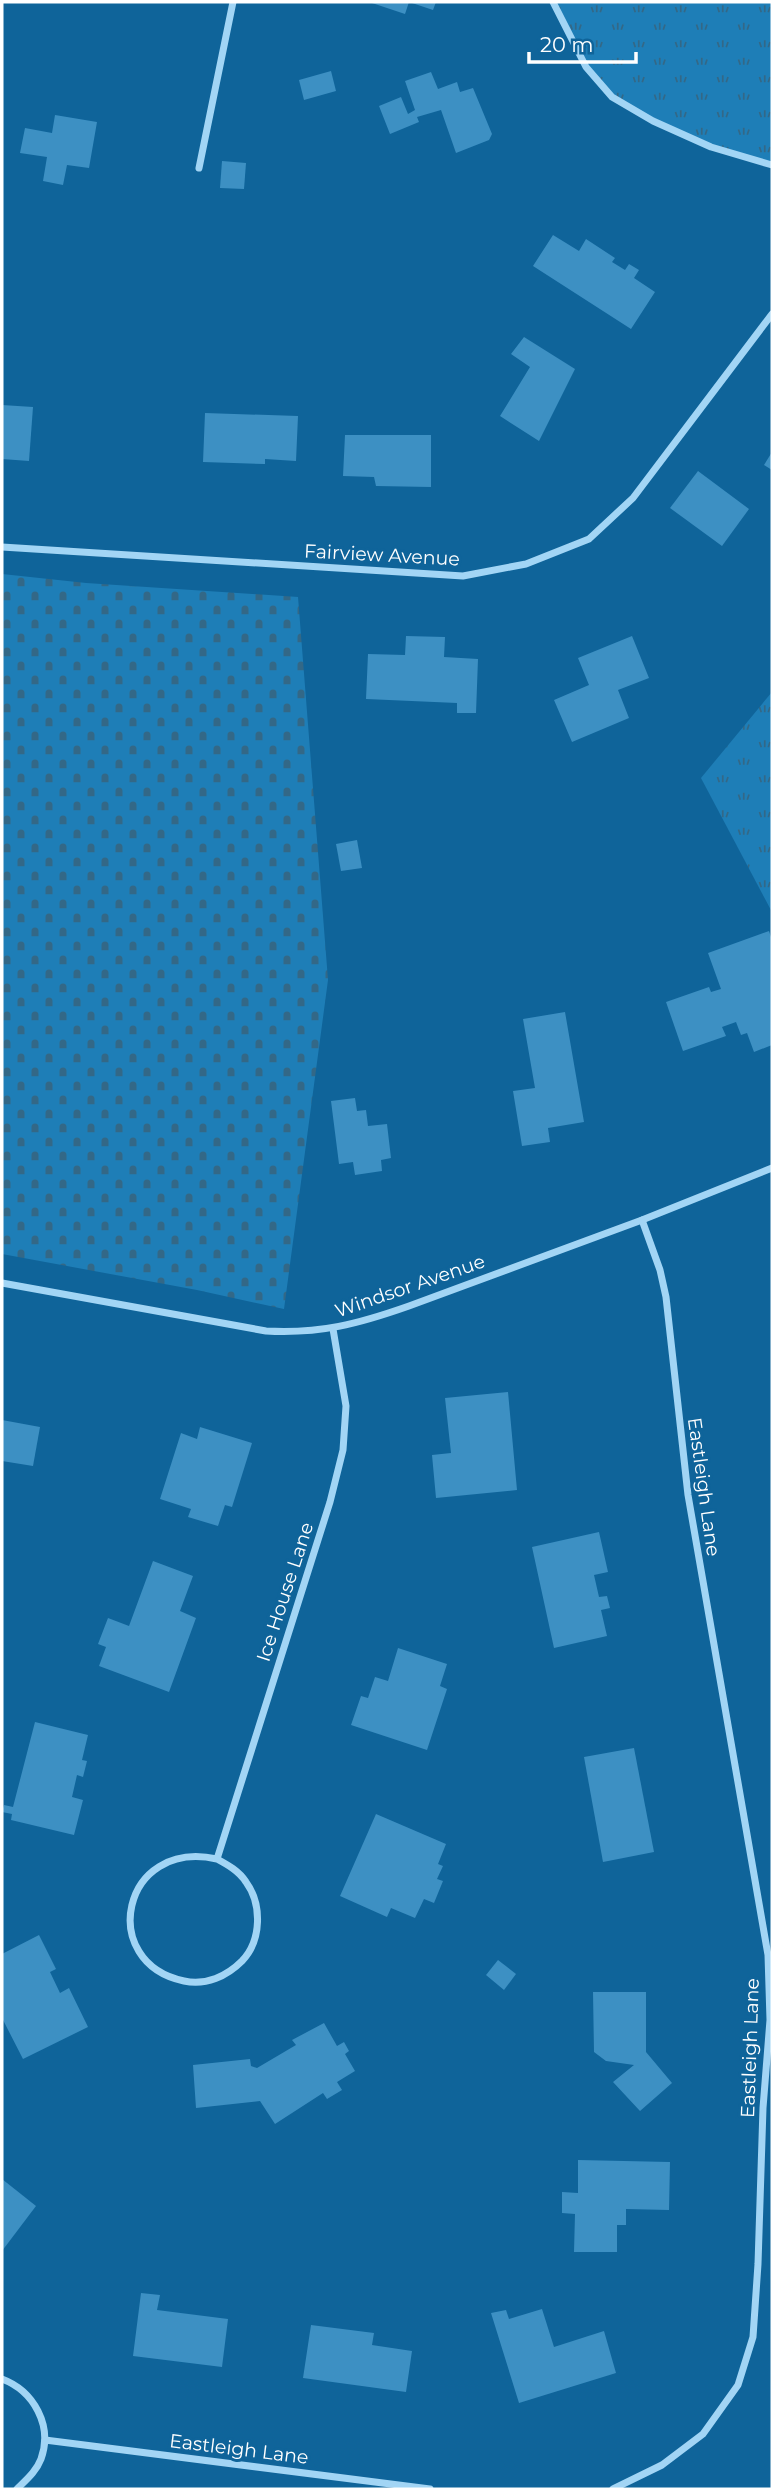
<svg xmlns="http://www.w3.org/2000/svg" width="774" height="2491" viewBox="0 0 774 2491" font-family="Montserrat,sans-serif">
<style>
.grass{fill:url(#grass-tufts)}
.cemetery{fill:url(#cemetery-stones)}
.building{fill:#3d90c3}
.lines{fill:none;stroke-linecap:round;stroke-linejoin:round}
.minor{stroke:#a2d5f5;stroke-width:7}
.labels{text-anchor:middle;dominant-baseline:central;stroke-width:6;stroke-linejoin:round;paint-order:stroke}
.street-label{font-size:19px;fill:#fff;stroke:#0f649a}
</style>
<defs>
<pattern id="grass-tufts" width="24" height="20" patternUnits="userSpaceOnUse" patternTransform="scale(1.75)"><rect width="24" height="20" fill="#1e7eb7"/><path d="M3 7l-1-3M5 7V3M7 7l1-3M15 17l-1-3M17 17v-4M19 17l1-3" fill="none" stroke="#336887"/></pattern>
<pattern id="cemetery-stones" width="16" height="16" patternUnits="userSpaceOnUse" patternTransform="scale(1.75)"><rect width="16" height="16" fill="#1e7eb7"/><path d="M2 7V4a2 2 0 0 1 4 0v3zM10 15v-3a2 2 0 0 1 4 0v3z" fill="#336887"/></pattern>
</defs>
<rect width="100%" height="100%" fill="#0f649a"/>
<!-- grass -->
<g class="grass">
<polygon points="553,2 772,2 772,165 711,147 612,97 586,67"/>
<polygon points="772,692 772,912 701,778"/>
</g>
<!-- cemetery -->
<polygon class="cemetery" points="2,574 86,583 298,597 328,980 284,1309 197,1290 2,1254"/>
<!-- building -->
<g class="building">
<polygon points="369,2 436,2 433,10 409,2 405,14"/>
<polygon points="331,71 336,91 304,100 299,80"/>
<polygon points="431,72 438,89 457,82 460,92 473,88 492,134 489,140 456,153 441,110 417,117 419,122 390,134 379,106 401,97 408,114 415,110 405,81"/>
<polygon points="55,115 97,122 89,168 67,165 63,185 43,181 47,157 20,153 25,128 52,133"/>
<polygon points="222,161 246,163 244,189 220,188"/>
<polygon points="553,235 579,251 586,239 615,258 612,262 625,270 629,264 639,270 634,278 655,292 631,329 533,266"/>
<polygon points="524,337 575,369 539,441 500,416 530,367 511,354"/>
<polygon points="2,405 33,407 29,461 2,459"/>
<polygon points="205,413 298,416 296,461 265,459 265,464 203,462"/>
<polygon points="345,435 431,435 431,487 376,486 374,477 343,476"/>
<polygon points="772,452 772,470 764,465"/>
<polygon points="698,471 749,509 722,546 670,508"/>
<polygon points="406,636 445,637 444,657 478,659 476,713 457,713 457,703 366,699 368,654 405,655"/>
<polygon points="632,636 649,678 618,690 629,718 572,742 554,700 589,685 578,658"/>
<polygon points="357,840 362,868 341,871 336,844"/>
<polygon points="769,931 772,940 772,1045 754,1052 747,1033 741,1035 736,1022 722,1027 726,1036 683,1051 666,1002 709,987 711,992 721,989 708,953"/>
<polygon points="565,1012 584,1122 548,1128 550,1142 522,1146 513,1091 535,1088 523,1019"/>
<polygon points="355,1098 357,1111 366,1110 368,1126 387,1124 391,1158 381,1160 382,1171 355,1175 353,1162 339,1164 331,1101"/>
<polygon points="508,1392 517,1490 436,1498 432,1455 451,1453 445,1398"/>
<polygon points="2,1420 40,1427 33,1466 2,1461"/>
<polygon points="200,1427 252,1443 232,1507 225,1505 218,1526 188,1517 191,1509 160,1499 181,1433 197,1439"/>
<polygon points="599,1532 608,1572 594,1575 599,1597 607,1596 610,1608 601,1610 607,1636 554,1648 532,1547"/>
<polygon points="153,1561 193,1576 180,1611 196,1618 169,1692 99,1666 106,1647 98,1644 108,1618 129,1626"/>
<polygon points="398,1648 447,1664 440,1686 447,1689 427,1750 351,1725 361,1696 368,1698 375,1677 388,1681"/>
<polygon points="35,1722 88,1735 82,1760 87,1761 83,1777 77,1775 72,1797 83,1800 74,1835 11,1820 12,1814 2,1812 4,1805 13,1807"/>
<polygon points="634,1748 654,1852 603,1862 584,1757"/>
<polygon points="376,1814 446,1844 438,1864 443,1866 437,1879 443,1881 434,1903 424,1899 415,1918 391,1908 387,1917 340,1896"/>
<polygon points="39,1935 56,1969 50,1972 60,1993 69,1988 88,2027 23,2059 2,2018 2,1954"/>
<polygon points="498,1960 516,1974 504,1990 486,1975"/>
<polygon points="593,1992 646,1992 646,2052 672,2083 640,2111 613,2082 634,2065 606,2061 594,2052"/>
<polygon points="324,2023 337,2046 344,2042 349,2051 345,2054 355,2071 337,2082 342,2090 327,2099 323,2093 275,2124 260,2101 196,2108 193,2065 250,2059 251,2066 257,2068 296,2045 292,2040"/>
<polygon points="578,2160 670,2162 669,2210 626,2209 626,2225 617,2225 617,2252 574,2252 575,2214 562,2213 562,2192 578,2193"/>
<polygon points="2,2179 36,2206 2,2251"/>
<polygon points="141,2293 160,2295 157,2310 228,2319 222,2367 133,2356"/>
<polygon points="542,2309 554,2347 604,2331 616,2373 519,2403 491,2313 506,2310 509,2319"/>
<polygon points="311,2325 374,2333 372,2345 412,2351 406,2392 303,2378"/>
</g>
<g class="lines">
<!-- minor -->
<g class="minor">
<polyline points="553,2 586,67 612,97 653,121 711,147 772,165"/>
<polyline points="199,168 233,2"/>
<polyline points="2,547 463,576 526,564 589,539 633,498 772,314"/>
<path d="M2 1283 266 1331C320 1334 358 1324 409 1306L642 1220 772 1168"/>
<path d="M217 1859C228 1865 239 1871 246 1882 262 1904 262 1940 242 1961 227 1976 206 1986 184 1981 97 1963 121 1838 217 1859L330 1502 343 1450 346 1406 333 1329"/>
<path d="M2 2379C34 2391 53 2426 41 2459 36 2472 26 2480 17 2489"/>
<polyline points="45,2440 430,2489"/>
<polyline points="613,2489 662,2465 703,2434 738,2385 753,2337 758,2264 763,2108 770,2020 768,1955 688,1495 666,1297 660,1270 642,1220"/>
</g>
</g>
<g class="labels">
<!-- street labels -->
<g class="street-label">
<text transform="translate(382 555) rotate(3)">Fairview Avenue</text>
<text transform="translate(410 1286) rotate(-19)">Windsor Avenue</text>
<text transform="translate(704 1487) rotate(82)">Eastleigh Lane</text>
<text transform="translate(285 1592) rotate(-72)">Ice House Lane</text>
<text transform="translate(750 2048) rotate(-88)">Eastleigh Lane</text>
<text transform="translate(239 2449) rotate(7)">Eastleigh Lane</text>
</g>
</g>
<!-- border -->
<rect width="774" height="2491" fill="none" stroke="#ffffff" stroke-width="7"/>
<!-- scale -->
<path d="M529 52v10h107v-10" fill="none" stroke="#ffffff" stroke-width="3.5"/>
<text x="540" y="52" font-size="21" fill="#ffffff" stroke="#0f649a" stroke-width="5" paint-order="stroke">20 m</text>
</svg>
